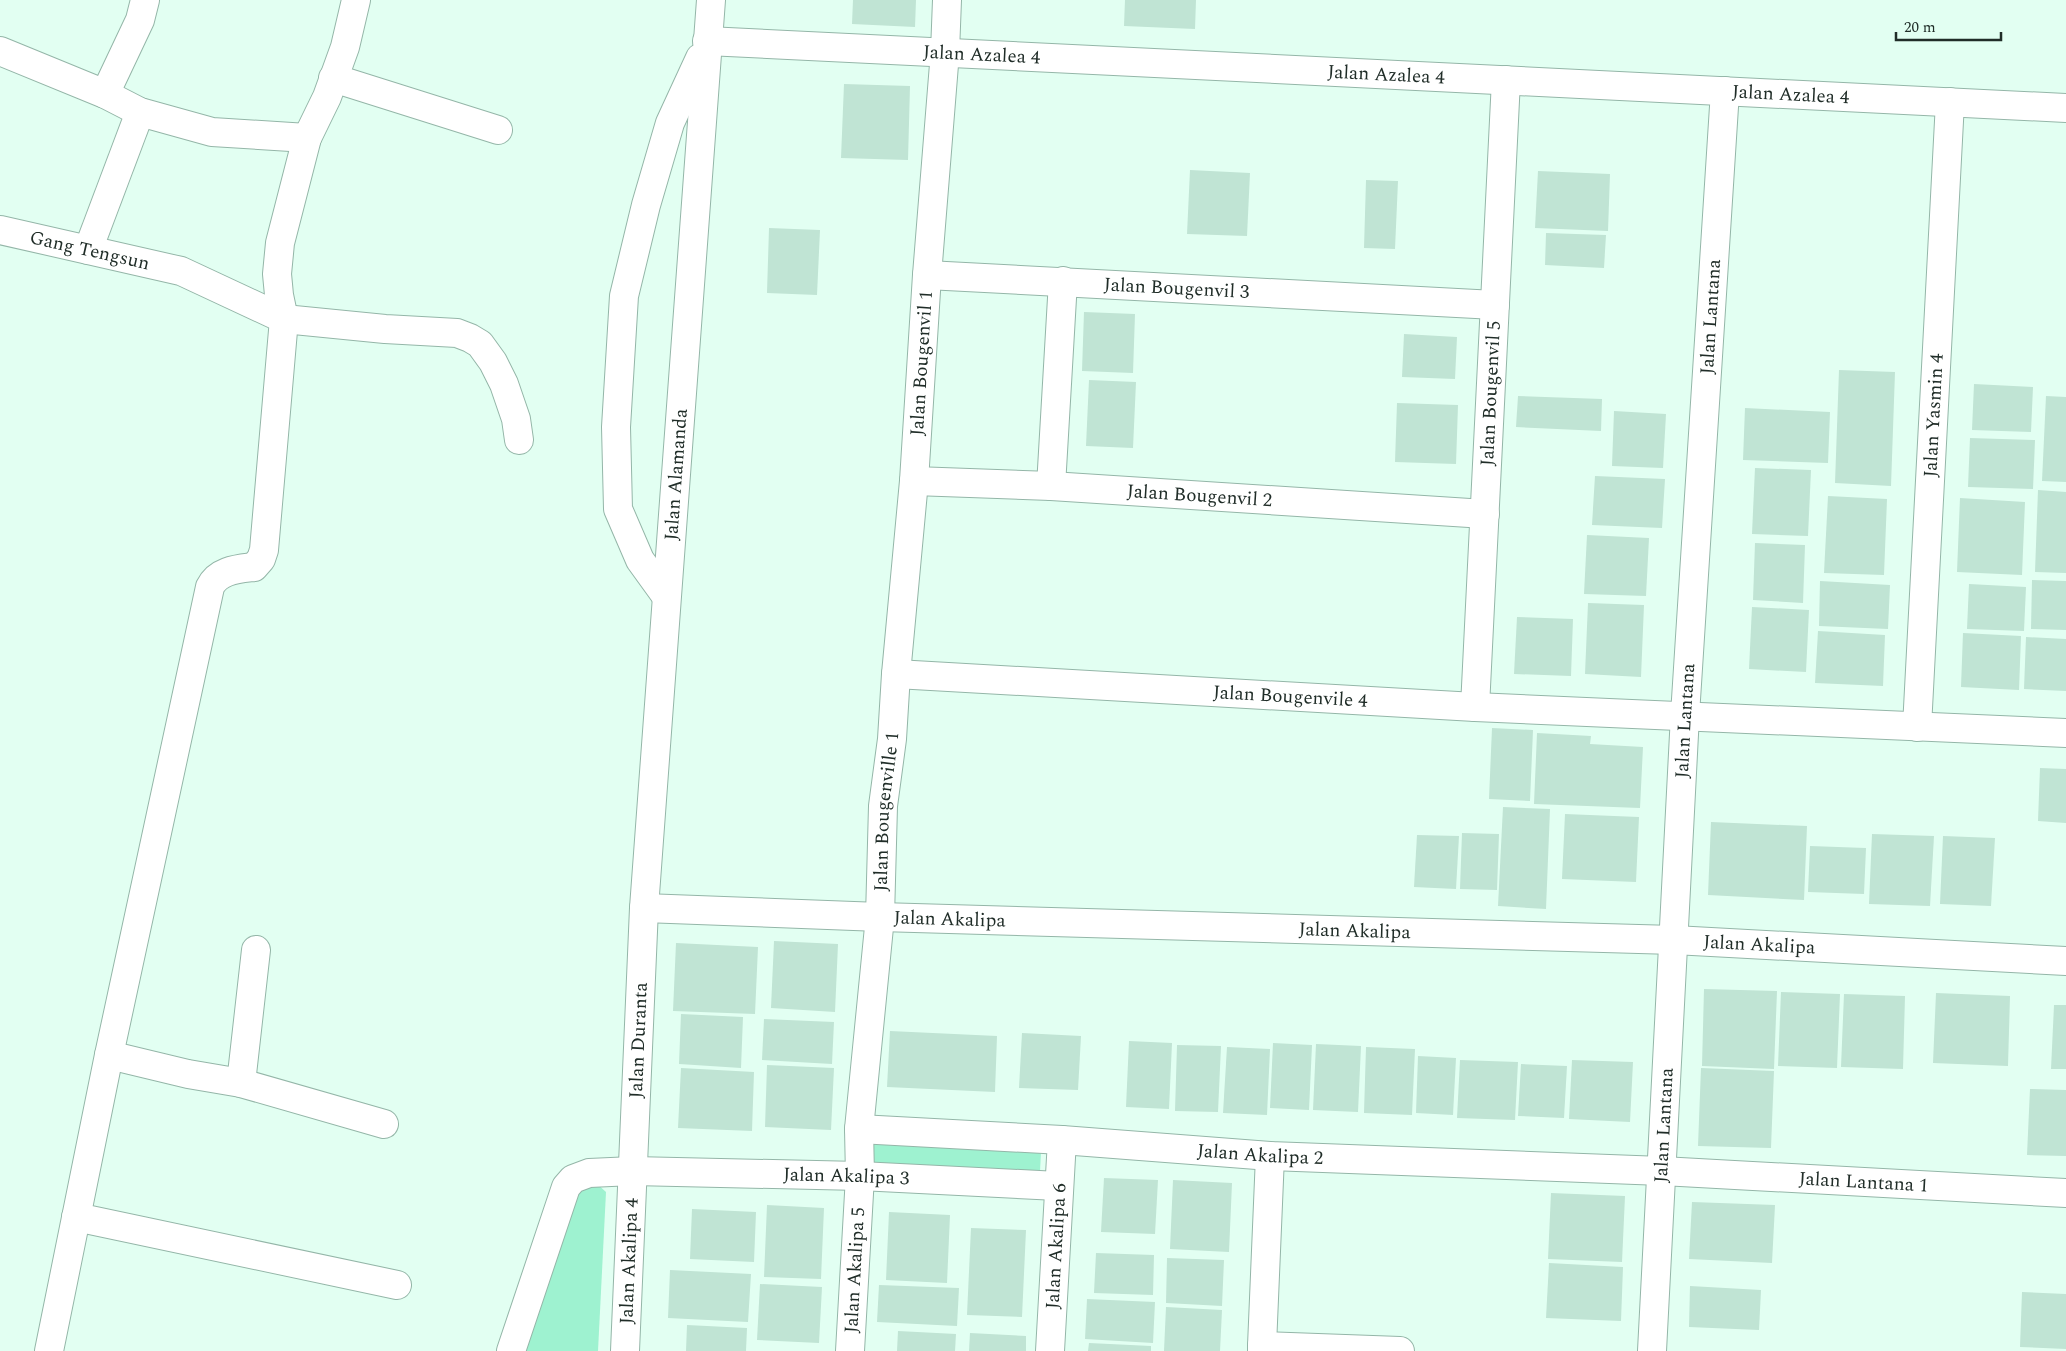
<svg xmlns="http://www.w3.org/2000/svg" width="2066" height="1351" viewBox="0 0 2066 1351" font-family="Spectral,serif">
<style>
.green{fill:#9ef2d0}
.building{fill:#c0e4d4}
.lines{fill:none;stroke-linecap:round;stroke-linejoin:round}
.minor-casing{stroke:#94b6a8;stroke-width:30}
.minor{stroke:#fff;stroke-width:28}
.labels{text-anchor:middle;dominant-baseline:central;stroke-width:5;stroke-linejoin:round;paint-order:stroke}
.street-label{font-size:19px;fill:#202d28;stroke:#e2fff2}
</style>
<rect width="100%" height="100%" fill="#e2fff2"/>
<!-- green -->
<g class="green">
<polygon points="864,1144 1041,1152 1040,1171 862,1163"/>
<polygon points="596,1183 606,1192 598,1351 513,1351 567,1186"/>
</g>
<!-- building -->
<g class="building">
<polygon points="853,0 916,0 915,27 852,24"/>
<polygon points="1125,0 1196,0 1195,29 1124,26"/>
<polygon points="844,84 910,86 908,160 841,158"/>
<polygon points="1190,170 1250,173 1247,236 1187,234"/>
<polygon points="1538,171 1610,174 1608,231 1535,228"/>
<polygon points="1366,180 1398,181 1395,249 1364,248"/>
<polygon points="769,228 820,230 817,295 767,293"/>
<polygon points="1546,233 1606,235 1604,268 1545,265"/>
<polygon points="1084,312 1135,314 1133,373 1082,371"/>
<polygon points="1404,334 1457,337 1455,379 1402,377"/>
<polygon points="1839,370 1895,372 1891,486 1835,483"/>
<polygon points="1089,380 1136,382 1133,448 1086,446"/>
<polygon points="1974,384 2033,387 2031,432 1972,430"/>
<polygon points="1518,396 1602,399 1601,431 1516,427"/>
<polygon points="2046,396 2066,397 2066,482 2042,481"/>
<polygon points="1397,403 1458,405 1456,464 1395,462"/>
<polygon points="1745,408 1830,412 1828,463 1743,460"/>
<polygon points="1614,411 1666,414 1663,468 1612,466"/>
<polygon points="1970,438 2035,440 2033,489 1968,487"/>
<polygon points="1755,468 1811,470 1808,536 1752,534"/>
<polygon points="1595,476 1665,479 1662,528 1592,525"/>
<polygon points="2038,490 2066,492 2066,573 2035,572"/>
<polygon points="1828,496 1887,499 1884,575 1824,573"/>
<polygon points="1960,498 2025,502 2022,575 1957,572"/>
<polygon points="1587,535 1649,538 1646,596 1584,594"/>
<polygon points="1755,543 1805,545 1803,603 1753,600"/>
<polygon points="2032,580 2066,581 2066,630 2031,629"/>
<polygon points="1820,581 1890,585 1888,629 1819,626"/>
<polygon points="1969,584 2026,587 2024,631 1967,629"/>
<polygon points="1588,603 1644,605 1641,677 1585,674"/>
<polygon points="1752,607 1809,610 1806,672 1749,669"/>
<polygon points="1517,617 1573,619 1571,676 1514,674"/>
<polygon points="1818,631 1885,635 1883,686 1815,683"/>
<polygon points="1963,633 2021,636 2019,690 1961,687"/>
<polygon points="2026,637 2066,639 2066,691 2024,689"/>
<polygon points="1492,728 1533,730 1530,801 1489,799"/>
<polygon points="1537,733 1591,736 1590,744 1643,747 1640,808 1534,804"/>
<polygon points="2040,768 2066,769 2066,823 2038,821"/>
<polygon points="1503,807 1550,809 1546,909 1498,906"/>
<polygon points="1565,814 1639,817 1636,882 1562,879"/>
<polygon points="1711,822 1807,826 1804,900 1708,895"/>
<polygon points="1462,833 1499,834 1497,890 1460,889"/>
<polygon points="1872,834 1934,836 1930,906 1869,904"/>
<polygon points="1417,835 1459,836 1456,889 1414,887"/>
<polygon points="1943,836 1995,838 1991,906 1940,904"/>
<polygon points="1810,846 1866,848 1864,894 1808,892"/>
<polygon points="774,941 838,944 835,1012 771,1008"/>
<polygon points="676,943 758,947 755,1014 673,1011"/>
<polygon points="1704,989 1777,991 1774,1069 1702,1066"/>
<polygon points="1781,992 1840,994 1837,1068 1778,1066"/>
<polygon points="1936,993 2010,996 2008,1066 1933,1063"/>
<polygon points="1844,994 1905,996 1903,1069 1841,1067"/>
<polygon points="2054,1005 2066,1005 2066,1069 2051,1069"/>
<polygon points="681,1014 743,1017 741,1068 679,1064"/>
<polygon points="764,1019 834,1022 832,1064 762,1060"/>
<polygon points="890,1031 997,1036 995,1092 887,1087"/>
<polygon points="1022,1033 1081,1036 1078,1090 1019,1088"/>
<polygon points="1129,1041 1172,1043 1169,1109 1126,1107"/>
<polygon points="1273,1043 1312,1045 1309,1110 1270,1108"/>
<polygon points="1316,1044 1361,1046 1358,1112 1313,1110"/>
<polygon points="1177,1045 1221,1046 1218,1112 1175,1111"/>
<polygon points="1227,1047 1270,1049 1267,1115 1223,1113"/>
<polygon points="1366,1047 1415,1049 1412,1115 1364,1113"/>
<polygon points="1418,1056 1456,1058 1453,1115 1416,1113"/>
<polygon points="1460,1060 1518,1062 1515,1120 1457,1118"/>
<polygon points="1572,1060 1633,1062 1630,1122 1569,1119"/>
<polygon points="1521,1064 1567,1066 1564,1118 1518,1116"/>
<polygon points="767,1065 834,1068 831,1130 765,1127"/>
<polygon points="681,1068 754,1072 752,1131 678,1128"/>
<polygon points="1701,1068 1774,1071 1771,1148 1698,1146"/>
<polygon points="2030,1089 2066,1090 2066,1156 2027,1155"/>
<polygon points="1104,1178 1158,1180 1155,1234 1101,1232"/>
<polygon points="1173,1180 1232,1183 1229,1252 1170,1249"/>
<polygon points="1551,1193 1625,1196 1622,1262 1548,1259"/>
<polygon points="1692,1202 1775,1205 1772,1263 1689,1259"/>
<polygon points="767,1205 824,1208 821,1279 764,1277"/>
<polygon points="692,1209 756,1212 754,1262 690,1259"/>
<polygon points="889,1212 950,1215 947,1283 886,1280"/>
<polygon points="971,1228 1026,1230 1022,1317 967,1315"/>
<polygon points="1096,1253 1154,1255 1153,1295 1094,1293"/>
<polygon points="1167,1258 1224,1260 1222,1306 1166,1303"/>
<polygon points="1549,1263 1623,1267 1621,1321 1546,1318"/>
<polygon points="670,1270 751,1274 748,1322 668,1318"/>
<polygon points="760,1284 822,1287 819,1343 757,1340"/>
<polygon points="879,1285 959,1288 957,1326 877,1322"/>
<polygon points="1690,1286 1761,1290 1759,1330 1689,1327"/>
<polygon points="2022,1292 2066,1294 2066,1349 2020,1347"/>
<polygon points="1087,1299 1155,1302 1153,1343 1085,1339"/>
<polygon points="1166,1307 1222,1310 1220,1351 1164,1351"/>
<polygon points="687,1325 747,1328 746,1351 686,1351"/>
<polygon points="898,1331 956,1334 955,1351 897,1351"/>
<polygon points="970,1333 1026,1336 1026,1351 969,1351"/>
<polygon points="1089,1343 1151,1346 1151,1351 1088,1351"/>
</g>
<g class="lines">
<defs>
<g id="minor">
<path id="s1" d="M707 41 2066 108"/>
<polyline points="0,51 105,94 140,112 212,132 307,138"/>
<polyline points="333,78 498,130"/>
<polyline points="105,94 140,20 145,0"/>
<path id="s2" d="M0 230 181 271 284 319 385 329 457 333 470 338 480 344 493 362 504 384 516 419 519 440"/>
<polyline points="88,250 140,112"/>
<path id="s3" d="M927 275 1495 305"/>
<path id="s4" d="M914 481 1051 486 1485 514"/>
<polyline points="1051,486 1063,281"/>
<polyline points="666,596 640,560 618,509 616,427 624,296 646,205 670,123 700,58"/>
<path id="s5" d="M896 674 1475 707 2066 733"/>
<path id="s6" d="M1475 707 1506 80"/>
<path id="s7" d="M1917 727 1950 102"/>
<path id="s8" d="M644 908 880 917 1674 940 2066 961"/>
<polyline points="109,1055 188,1074 241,1083 256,950"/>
<polyline points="241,1083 384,1124"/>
<path id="s9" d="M859 1129 1062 1140 1270 1156 1662 1171 2066 1193"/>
<polyline points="76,1217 397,1285"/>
<polyline points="1262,1346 1270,1156"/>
<path d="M49 1351 109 1055 210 587C218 570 238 569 254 567L261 559 264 550 284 319 279 295 277 274 280 243 307 138 327 97 345 47 356 0"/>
<path id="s10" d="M511 1351 566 1187 573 1179 589 1173 633 1171 860 1176 1058 1186"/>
<path id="s11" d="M625 1351 644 908 711 0"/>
<path id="s12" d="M850 1351 860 1176 859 1129 880 917 883 806 892 739 896 674 914 481 927 275 945 52 947 0"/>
<path id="s13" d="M1050 1351 1062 1140"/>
<polyline points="1262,1351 1262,1346 1400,1351"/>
<path id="s14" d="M1652 1351 1685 715 1725 91"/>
</g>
</defs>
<!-- minor casing -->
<use href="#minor" class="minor-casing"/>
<!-- minor -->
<use href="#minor" class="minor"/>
</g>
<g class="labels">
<!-- street labels -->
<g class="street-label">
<text stroke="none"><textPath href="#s1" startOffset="275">Jalan Azalea 4</textPath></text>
<text stroke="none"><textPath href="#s1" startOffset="680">Jalan Azalea 4</textPath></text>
<text stroke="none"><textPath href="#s1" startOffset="1085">Jalan Azalea 4</textPath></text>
<text stroke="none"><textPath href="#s2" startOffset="92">Gang Tengsun</textPath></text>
<text stroke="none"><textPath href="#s3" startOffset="250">Jalan Bougenvil 3</textPath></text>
<text stroke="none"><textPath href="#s14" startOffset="1036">Jalan Lantana</textPath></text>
<text stroke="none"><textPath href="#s12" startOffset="991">Jalan Bougenvil 1</textPath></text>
<text stroke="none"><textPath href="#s6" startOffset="314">Jalan Bougenvil 5</textPath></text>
<text stroke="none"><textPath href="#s7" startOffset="312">Jalan Yasmin 4</textPath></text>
<text stroke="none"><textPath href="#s11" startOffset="878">Jalan Alamanda</textPath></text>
<text stroke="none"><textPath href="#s4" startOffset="286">Jalan Bougenvil 2</textPath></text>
<text stroke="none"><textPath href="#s5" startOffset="395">Jalan Bougenvile 4</textPath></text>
<text stroke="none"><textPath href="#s14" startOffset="631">Jalan Lantana</textPath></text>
<text stroke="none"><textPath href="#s12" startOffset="541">Jalan Bougenville 1</textPath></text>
<text stroke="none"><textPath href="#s8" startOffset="306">Jalan Akalipa</textPath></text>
<text stroke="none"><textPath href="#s8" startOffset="711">Jalan Akalipa</textPath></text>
<text stroke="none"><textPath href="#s8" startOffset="1116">Jalan Akalipa</textPath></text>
<text stroke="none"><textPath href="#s11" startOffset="311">Jalan Duranta</textPath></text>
<text stroke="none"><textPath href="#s14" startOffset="226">Jalan Lantana</textPath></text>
<text stroke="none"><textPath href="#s9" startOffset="402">Jalan Akalipa 2</textPath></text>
<text stroke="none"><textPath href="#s10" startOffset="458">Jalan Akalipa 3</textPath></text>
<text stroke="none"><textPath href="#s9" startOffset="1006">Jalan Lantana 1</textPath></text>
<text stroke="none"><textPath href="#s13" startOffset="105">Jalan Akalipa 6</textPath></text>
<text stroke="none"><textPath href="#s11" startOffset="90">Jalan Akalipa 4</textPath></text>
<text stroke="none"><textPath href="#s12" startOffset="81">Jalan Akalipa 5</textPath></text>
</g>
</g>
<!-- scale -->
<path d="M1896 32v8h105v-8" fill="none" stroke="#202d28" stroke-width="2.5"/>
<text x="1904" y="32" font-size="15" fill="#202d28" stroke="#e2fff2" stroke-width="4" paint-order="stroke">20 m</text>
</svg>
